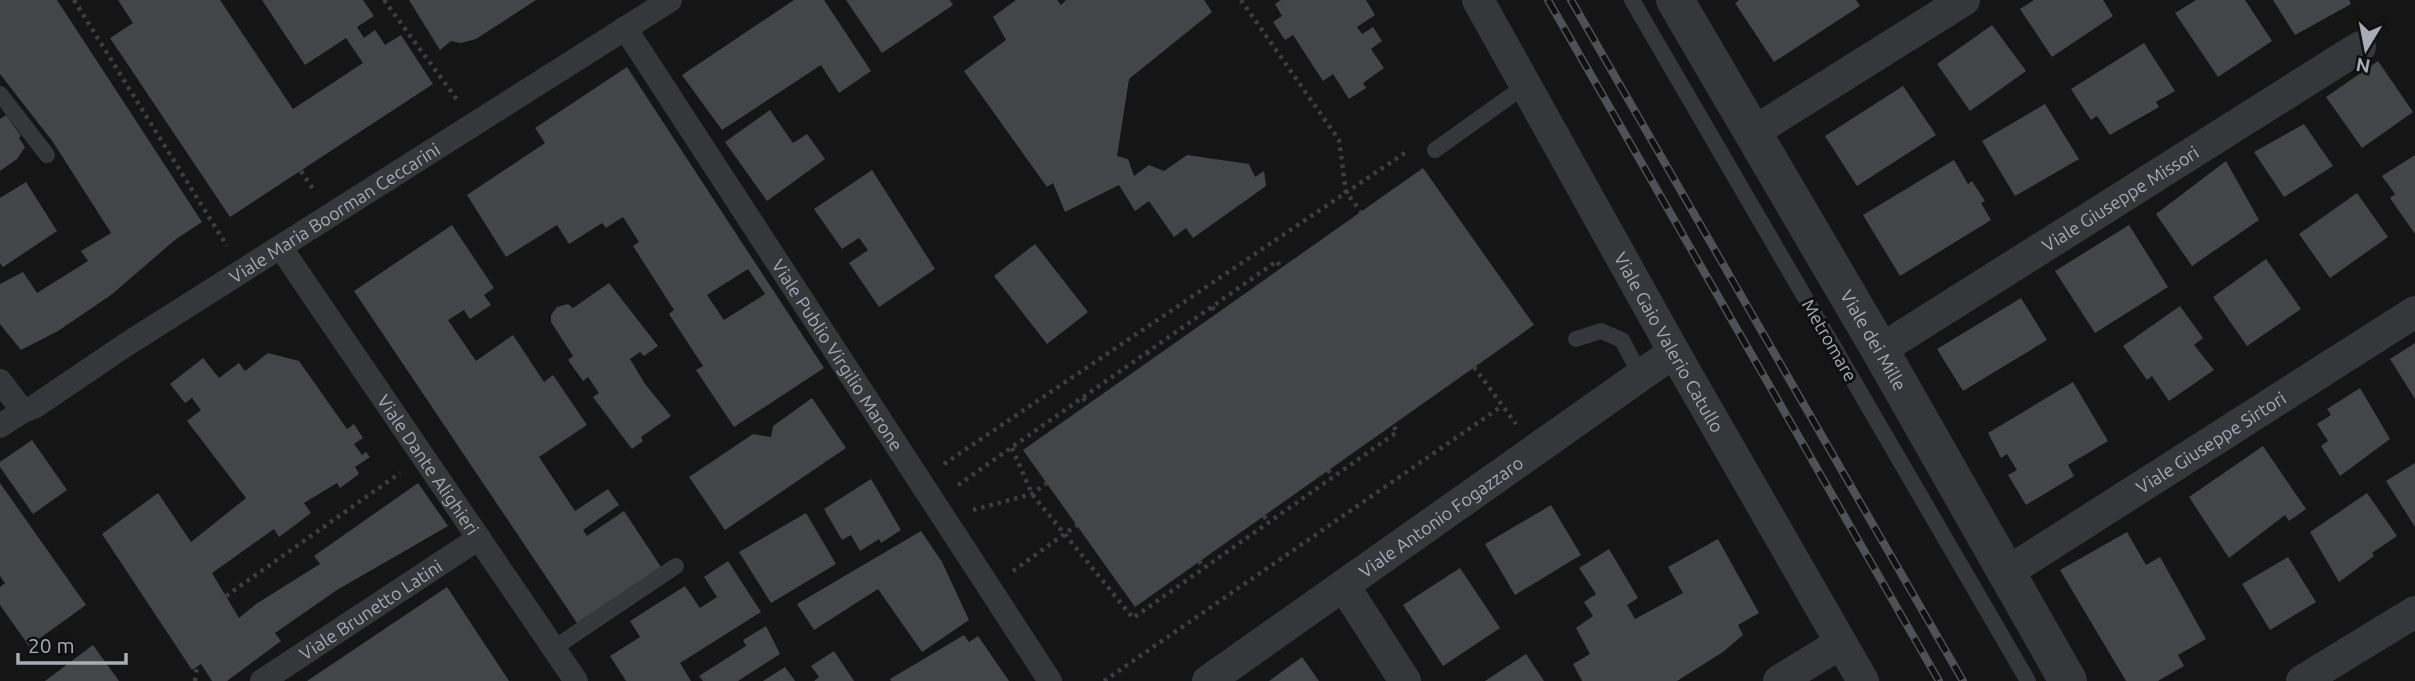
<svg xmlns="http://www.w3.org/2000/svg" width="2415" height="681" viewBox="0 0 2415 681" font-family="Ubuntu,sans-serif">
<style>
.building{fill:#444549;fill-rule:evenodd}
.lines{fill:none;stroke-linecap:round;stroke-linejoin:round}
.path{stroke:#3d3e42;stroke-width:4.5;stroke-dasharray:3.5 5;stroke-linecap:butt}
.service{stroke:#36373b;stroke-width:16}
.pedestrian{stroke:#36373b;stroke-width:24}
.minor{stroke:#36373b;stroke-width:32}
.tertiary{stroke:#36373b;stroke-width:38}
.rail-casing{stroke:#505156;stroke-width:8}
.rail{stroke:#101011;stroke-width:5;stroke-dasharray:16;stroke-linecap:butt}
.labels{text-anchor:middle;dominant-baseline:central;stroke-width:6;stroke-linejoin:round;paint-order:stroke}
.street-label{font-size:18px;fill:#a8abb5;stroke:#101011}
</style>
<rect width="100%" height="100%" fill="#151516"/>
<!-- building -->
<g class="building">
<polygon points="0,0 57,0 202,222 176,239 111,295 58,331 21,350 0,324 0,284 23,272 37,293 88,261 81,251 111,233 53,142 0,74"/>
<polygon points="118,0 220,0 293,109 363,63 346,38 305,65 262,0 363,0 374,16 357,27 364,38 375,30 385,45 401,35 433,84 230,217 110,38 133,23"/>
<polygon points="409,0 536,0 476,39 461,43 451,41 440,50"/>
<polygon points="794,0 824,0 871,71 839,93 821,65 722,130 682,75"/>
<polygon points="846,0 950,0 953,5 882,53"/>
<polygon points="1016,0 1057,0 1061,5 1066,0 1204,0 1212,12 1129,79 1117,156 1128,159 1134,176 1149,165 1164,171 1187,155 1249,164 1255,177 1264,171 1266,186 1193,238 1186,228 1174,237 1149,201 1135,211 1119,185 1065,212 1053,183 1047,187 964,71 1006,40 993,17"/>
<polygon points="1281,0 1366,0 1375,15 1357,27 1362,34 1373,27 1382,41 1371,49 1384,68 1363,83 1366,88 1349,99 1333,74 1323,81 1293,35 1285,40 1273,22 1282,16 1275,4"/>
<polygon points="1739,0 1856,0 1860,6 1774,62 1735,3"/>
<polygon points="2034,0 2103,0 2113,16 2052,57 2020,9"/>
<polygon points="2196,0 2245,0 2272,41 2218,77 2175,13"/>
<polygon points="2273,0 2349,0 2351,4 2295,35"/>
<polygon points="1992,25 2026,71 1970,111 1937,64"/>
<polygon points="2144,43 2175,91 2156,102 2159,107 2110,135 2097,116 2091,120 2071,89"/>
<polygon points="2378,61 2413,112 2362,148 2326,97"/>
<path d="M627 67 824 368 734 427 696 370 703 366 669 314 674 310 633 246 639 242 623 217 606 228 602 223 569 244 557 225 506 257 467 195 545 143 535 128ZM748 269 765 294 724 320 707 295Z"/>
<polygon points="1903,86 1936,135 1857,186 1825,136"/>
<polygon points="2045,104 2079,159 2015,196 1982,141"/>
<polygon points="770,110 793,143 807,134 825,159 767,201 725,142"/>
<polygon points="6,115 21,136 19,138 25,147 17,159 0,171 0,119"/>
<polygon points="2304,124 2333,166 2284,197 2254,152"/>
<polygon points="2415,155 2415,234 2390,198 2395,194 2382,176"/>
<polygon points="1954,160 1968,184 1972,181 1985,201 1981,203 1991,220 1900,276 1863,215"/>
<polygon points="2226,161 2259,220 2192,266 2156,214"/>
<polygon points="1423,168 1534,325 1135,607 1023,450"/>
<polygon points="872,170 935,269 879,307 849,263 868,250 859,238 842,249 814,209"/>
<polygon points="26,182 57,231 3,267 0,263 0,198"/>
<polygon points="2357,193 2388,237 2330,278 2299,234"/>
<polygon points="452,225 494,288 484,295 491,305 470,319 464,310 448,320 476,361 513,335 544,382 553,375 587,425 539,457 575,511 608,489 619,505 583,530 587,536 624,511 661,567 577,623 354,291"/>
<polygon points="2129,225 2168,287 2095,333 2055,271"/>
<polygon points="1035,244 1088,312 1047,344 994,276"/>
<polygon points="2266,259 2301,309 2247,346 2213,297"/>
<polygon points="609,283 658,346 644,356 640,352 630,359 645,384 671,416 641,437 643,441 632,449 593,397 599,393 588,377 583,381 568,360 573,356 551,322 551,315 557,307 568,304 573,308"/>
<polygon points="2021,298 2047,340 1963,391 1937,349"/>
<polygon points="2180,306 2203,338 2194,345 2214,370 2169,401 2152,376 2147,380 2123,346"/>
<polygon points="2415,343 2415,399 2390,359"/>
<polygon points="268,353 299,361 347,429 354,424 363,438 354,444 362,455 366,452 370,457 355,467 359,474 340,488 337,483 304,503 311,513 279,537 274,529 212,573 239,618 256,604 320,564 314,556 418,483 448,526 337,590 275,633 281,641 227,681 212,681 201,664 192,670 102,534 158,493 191,542 246,498 187,421 201,410 192,398 185,403 170,384 203,358 219,378 239,363 245,371"/>
<polygon points="2073,382 2108,441 2068,465 2074,476 2026,505 2008,475 2017,470 2007,454 2001,458 1988,433"/>
<polygon points="2360,388 2390,439 2340,476 2321,446 2328,441 2317,424 2331,415 2327,409"/>
<polygon points="812,398 846,448 725,530 689,477 753,434 771,437 773,426"/>
<polygon points="32,440 67,490 33,514 0,467 0,462"/>
<polygon points="2263,446 2306,509 2289,521 2285,515 2229,558 2189,497"/>
<polygon points="2415,463 2415,527 2386,481"/>
<polygon points="871,479 901,530 881,543 879,539 860,551 851,535 842,540 824,509"/>
<polygon points="0,483 86,605 29,646 0,605 0,587 5,583 0,576"/>
<polygon points="2367,493 2397,536 2372,553 2374,556 2339,582 2310,532"/>
<polygon points="1551,505 1581,555 1515,595 1485,544"/>
<polygon points="806,513 836,564 771,603 739,552"/>
<polygon points="921,531 942,562 969,620 922,652 878,589 814,630 797,604"/>
<polygon points="2127,532 2146,565 2160,557 2206,639 2178,655 2184,666 2158,681 2126,681 2060,570"/>
<polygon points="1718,539 1759,613 1738,625 1743,635 1723,652 1677,681 1582,681 1573,664 1590,654 1576,628 1593,616 1584,602 1596,594 1579,568 1609,549 1638,598 1627,605 1635,619 1683,593 1668,567"/>
<polygon points="2288,557 2316,602 2270,630 2242,584"/>
<polygon points="728,561 761,612 680,663 691,681 626,681 610,656 640,637 630,621 685,586 700,608 717,597 704,577"/>
<polygon points="1460,568 1500,628 1443,666 1403,605"/>
<polygon points="447,587 509,681 307,681"/>
<polygon points="766,626 780,654 738,681 703,681 699,676 746,646 743,640"/>
<polygon points="964,635 969,642 978,636 1009,681 891,681 890,679"/>
<polygon points="93,645 119,681 45,681"/>
<polygon points="834,651 854,681 814,681 819,677 811,666"/>
<polygon points="1526,654 1544,681 1485,681"/>
<polygon points="1302,657 1319,681 1269,681"/>
<polygon points="785,667 795,681 763,681"/>
</g>
<g class="lines">
<!-- path -->
<g class="path">
<polyline points="74,0 227,246"/>
<polyline points="384,0 458,101"/>
<polyline points="1241,0 1339,140 1346,192 1361,212"/>
<polyline points="301,171 315,192"/>
<polyline points="1212,307 1217,313"/>
<polyline points="1147,352 1152,359"/>
<polyline points="1474,367 1516,424"/>
<polyline points="1083,398 1088,404"/>
<polyline points="1012,448 1032,494 1133,618 1397,432 1393,425"/>
<polyline points="944,464 1409,150"/>
<polyline points="1328,470 1333,477"/>
<polyline points="958,485 1277,261 1281,268"/>
<polyline points="973,510 1032,494 1047,483"/>
<polyline points="1264,516 1268,522"/>
<polyline points="1199,561 1204,568"/>
<polyline points="1013,571 1077,525"/>
<polyline points="226,596 400,473"/>
<polyline points="195,681 197,666"/>
<polyline points="1104,681 1502,406"/>
</g>
<!-- service -->
<g class="service">
<polyline points="1632,0 2028,681"/>
<polyline points="0,94 47,155"/>
<polyline points="1435,150 1526,85"/>
<polyline points="1576,339 1601,331 1622,340 1641,376"/>
<polyline points="554,648 676,566"/>
</g>
<!-- pedestrian -->
<g class="pedestrian">
<path id="s1" d="M625 28 1050 681"/>
<path id="s2" d="M281 248 576 681"/>
<polyline points="0,381 23,411"/>
<path id="s3" d="M0 426 23 411 34 407 127 344 670 0"/>
<path id="s4" d="M262 681 479 538"/>
</g>
<!-- minor -->
<g class="minor">
<path id="s5" d="M1478 0 1674 352 1863 681"/>
<polyline points="1752,133 1964,0"/>
<path id="s6" d="M1880 350 2360 47"/>
<path id="s7" d="M2006 573 2415 312"/>
<polyline points="1344,586 1405,681"/>
<path id="s8" d="M1208 681 1674 352"/>
<polyline points="1779,681 1841,643"/>
<polyline points="2302,681 2415,612"/>
</g>
<!-- tertiary -->
<path class="tertiary" id="s9" d="M1675 0 1880 350 2068 681"/>
<defs>
<g id="rail">
<polyline points="1548,0 1939,681"/>
<polyline points="1571,0 1963,681"/>
</g>
</defs>
<!-- rail casing -->
<use href="#rail" class="rail-casing"/>
<!-- rail -->
<use href="#rail" class="rail"/>
</g>
<g class="labels">
<!-- street labels -->
<g class="street-label">
<text stroke="none"><textPath href="#s6" startOffset="284">Viale Giuseppe Missori</textPath></text>
<text stroke="none"><textPath href="#s3" startOffset="397">Viale Maria Boorman Ceccarini</textPath></text>
<text stroke="none"><textPath href="#s9" startOffset="394">Viale dei Mille</textPath></text>
<text transform="translate(1830 340) rotate(60)">Metromare</text>
<text stroke="none"><textPath href="#s5" startOffset="392">Viale Gaio Valerio Catullo</textPath></text>
<text stroke="none"><textPath href="#s1" startOffset="390">Viale Publio Virgilio Marone</textPath></text>
<text stroke="none"><textPath href="#s7" startOffset="243">Viale Giuseppe Sirtori</textPath></text>
<text stroke="none"><textPath href="#s2" startOffset="262">Viale Dante Alighieri</textPath></text>
<text stroke="none"><textPath href="#s8" startOffset="285">Viale Antonio Fogazzaro</textPath></text>
<text stroke="none"><textPath href="#s4" startOffset="130">Viale Brunetto Latini</textPath></text>
</g>
</g>
<!-- north arrow -->
<g transform="translate(2366 49) rotate(190)" stroke="#101011" stroke-width="5" paint-order="stroke">
<path d="M0-5L12 26L0 18L-12 26Z" fill="#a8abb5"/>
<text y="-10" font-size="19" font-weight="bold" text-anchor="middle" fill="#a8abb5">N</text>
</g>
<!-- scale -->
<path d="M18 653v10h108v-10" fill="none" stroke="#a8abb5" stroke-width="3.5"/>
<text x="28" y="653" font-size="21" fill="#a8abb5" stroke="#101011" stroke-width="5" paint-order="stroke">20 m</text>
</svg>
